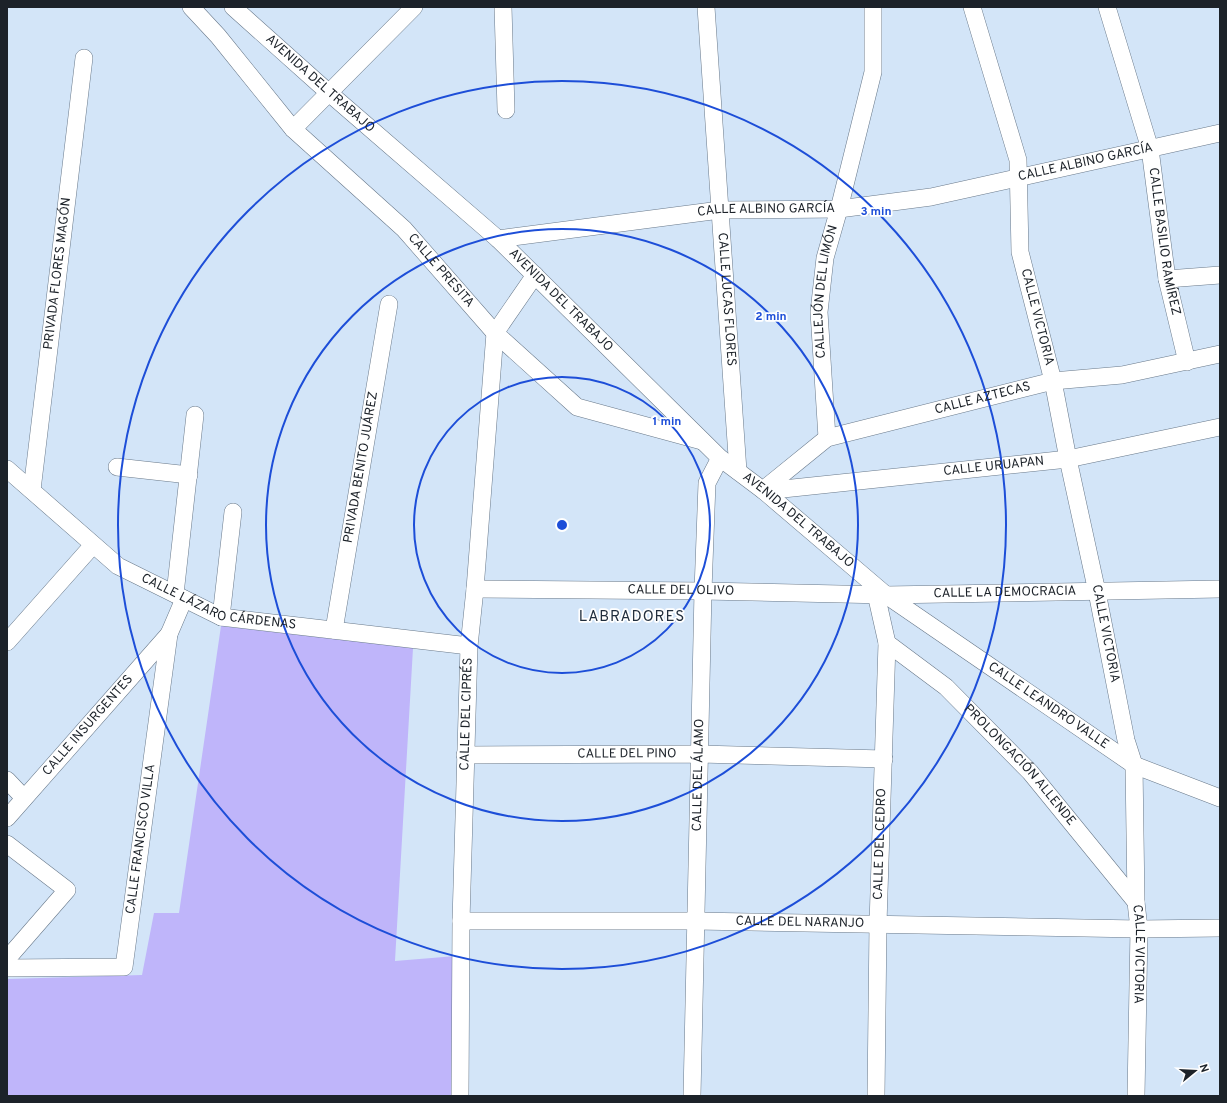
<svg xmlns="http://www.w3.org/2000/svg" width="1227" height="1103" viewBox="0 0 1227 1103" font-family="Overpass,sans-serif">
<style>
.green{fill:#bfb5fa}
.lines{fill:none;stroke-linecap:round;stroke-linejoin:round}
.minor-casing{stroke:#69798a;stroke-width:18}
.minor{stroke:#fff;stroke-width:17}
.ring{fill:none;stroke:#1d4ed8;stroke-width:2}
.labels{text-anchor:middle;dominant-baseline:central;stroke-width:3.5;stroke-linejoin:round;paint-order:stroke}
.street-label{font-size:13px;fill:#1c2229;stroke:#fff}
.quarter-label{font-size:15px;letter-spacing:1px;fill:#212e3d;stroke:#fff}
.centre{fill:#1d4ed8;stroke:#fff;stroke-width:2}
.ring-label{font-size:12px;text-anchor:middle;font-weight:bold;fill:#1d4ed8;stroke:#fff;stroke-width:3.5;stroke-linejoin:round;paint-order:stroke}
</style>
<rect width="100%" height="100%" fill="#d3e5f8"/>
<!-- green -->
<polygon class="green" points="221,626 413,648 395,961 456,956 452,1096 7,1096 7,979 142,975 154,913 179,913"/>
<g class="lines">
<defs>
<g id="minor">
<path id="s1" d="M191 7 218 36 293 129 404 229 495 333 577 407 702 441"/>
<path id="s2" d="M233 7 328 92 498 239 720 458 764 491 886 595 1134 765 1220 798"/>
<polyline points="503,7 506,110"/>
<path id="s3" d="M706 7 738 471"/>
<path id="s4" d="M972 7 1018 160 1020 252 1053 381 1068 459 1097 592 1126 740 1134 765 1136 902 1139 929 1136 1096"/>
<path id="s5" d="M1107 7 1150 149 1167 279 1187 362"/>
<polyline points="293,129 414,7"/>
<path id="s6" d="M498 239 720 210 839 209 931 197 1220 133"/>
<polyline points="1167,279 1220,275"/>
<path id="s7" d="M827 438 819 312 825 258 839 209 873 72V7"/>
<polyline points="117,467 189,475"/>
<path id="s8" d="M7 469 118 566 221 617 469 646"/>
<path id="s9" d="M32 490 84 58"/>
<path id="s10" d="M763 490 827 438 1053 381 1122 375 1220 354"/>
<path id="s11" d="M764 491 1068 459 1220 427"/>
<path id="s12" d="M475 589 703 591 886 595 1220 589"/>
<polyline points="175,594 195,415"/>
<polyline points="221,617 233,512"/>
<path id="s13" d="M334 630 389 304"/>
<polyline points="7,642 93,545"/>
<path id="s14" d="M887 643 946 687 1030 772 1136 902"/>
<path id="s15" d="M465 755 700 754 884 759"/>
<polyline points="7,780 24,798"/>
<path id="s16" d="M7 818 169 634"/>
<polyline points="7,844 67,890 7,959"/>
<path id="s17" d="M461 921H696L1139 929 1220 928"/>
<path id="s18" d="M7 968 124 967 169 634 184 599"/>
<path id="s19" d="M460 1096 461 921 469 646 475 589 495 333 535 275"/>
<path id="s20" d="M692 1096 703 591 707 483 720 458"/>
<path id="s21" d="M876 1096 878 924 887 643 876 594"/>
</g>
</defs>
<!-- minor casing -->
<use href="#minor" class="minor-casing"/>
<!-- minor -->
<use href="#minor" class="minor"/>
</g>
<!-- distance rings -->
<g class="ring">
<circle cx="562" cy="525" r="148"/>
<circle cx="562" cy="525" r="296"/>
<circle cx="562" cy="525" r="444"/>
</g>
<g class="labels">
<!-- street labels -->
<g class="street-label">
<text stroke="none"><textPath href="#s2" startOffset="116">AVENIDA DEL TRABAJO</textPath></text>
<text stroke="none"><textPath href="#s6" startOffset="594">CALLE ALBINO GARCÍA</textPath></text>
<text stroke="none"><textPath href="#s6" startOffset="270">CALLE ALBINO GARCÍA</textPath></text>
<text stroke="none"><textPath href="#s5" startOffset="242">CALLE BASILIO RAMÍREZ</textPath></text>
<text stroke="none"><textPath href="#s1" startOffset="364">CALLE PRESITA</textPath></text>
<text stroke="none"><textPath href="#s9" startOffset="218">PRIVADA FLORES MAGÓN</textPath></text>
<text stroke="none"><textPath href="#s7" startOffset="147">CALLEJÓN DEL LIMÓN</textPath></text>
<text stroke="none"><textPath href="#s3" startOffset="293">CALLE LUCAS FLORES</textPath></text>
<text stroke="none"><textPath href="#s2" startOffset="440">AVENIDA DEL TRABAJO</textPath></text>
<text stroke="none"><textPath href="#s4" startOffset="319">CALLE VICTORIA</textPath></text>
<text stroke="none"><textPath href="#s10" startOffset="243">CALLE AZTECAS</textPath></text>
<text stroke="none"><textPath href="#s13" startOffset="165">PRIVADA BENITO JUÁREZ</textPath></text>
<text stroke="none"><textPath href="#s11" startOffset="231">CALLE URUAPAN</textPath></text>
<text stroke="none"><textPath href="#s2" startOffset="764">AVENIDA DEL TRABAJO</textPath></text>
<text stroke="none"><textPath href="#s12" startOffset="206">CALLE DEL OLIVO</textPath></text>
<text stroke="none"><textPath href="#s12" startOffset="530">CALLE LA DEMOCRACIA</textPath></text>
<text stroke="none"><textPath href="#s8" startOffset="256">CALLE LÁZARO CÁRDENAS</textPath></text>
<text stroke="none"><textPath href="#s4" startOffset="643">CALLE VICTORIA</textPath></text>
<text stroke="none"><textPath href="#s2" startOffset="1076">CALLE LEANDRO VALLE</textPath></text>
<text stroke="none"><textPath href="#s19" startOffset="382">CALLE DEL CIPRÉS</textPath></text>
<text stroke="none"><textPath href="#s16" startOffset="123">CALLE INSURGENTES</textPath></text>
<text stroke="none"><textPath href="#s15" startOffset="162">CALLE DEL PINO</textPath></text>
<text stroke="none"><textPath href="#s14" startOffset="181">PROLONGACIÓN ALLENDE</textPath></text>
<text stroke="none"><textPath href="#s20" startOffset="321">CALLE DEL ÁLAMO</textPath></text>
<text stroke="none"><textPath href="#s18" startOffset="246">CALLE FRANCISCO VILLA</textPath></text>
<text stroke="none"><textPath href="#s21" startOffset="252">CALLE DEL CEDRO</textPath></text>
<text stroke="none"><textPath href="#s17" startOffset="339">CALLE DEL NARANJO</textPath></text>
<text stroke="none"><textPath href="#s4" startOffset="967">CALLE VICTORIA</textPath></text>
</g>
<!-- quarter labels -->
<g class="quarter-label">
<text x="632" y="617">LABRADORES</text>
</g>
</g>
<circle cx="562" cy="525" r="6" class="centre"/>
<g class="ring-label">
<text x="876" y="215">3 min</text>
<text x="771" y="320">2 min</text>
<text x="667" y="425">1 min</text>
</g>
<!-- border -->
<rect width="1227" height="1103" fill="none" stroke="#1c2229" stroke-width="16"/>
<!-- north arrow -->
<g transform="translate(1195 1071) rotate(72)" stroke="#ffffff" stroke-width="3" paint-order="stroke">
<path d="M0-3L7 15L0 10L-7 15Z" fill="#1c2229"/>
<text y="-6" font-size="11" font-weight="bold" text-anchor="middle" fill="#1c2229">N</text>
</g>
</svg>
